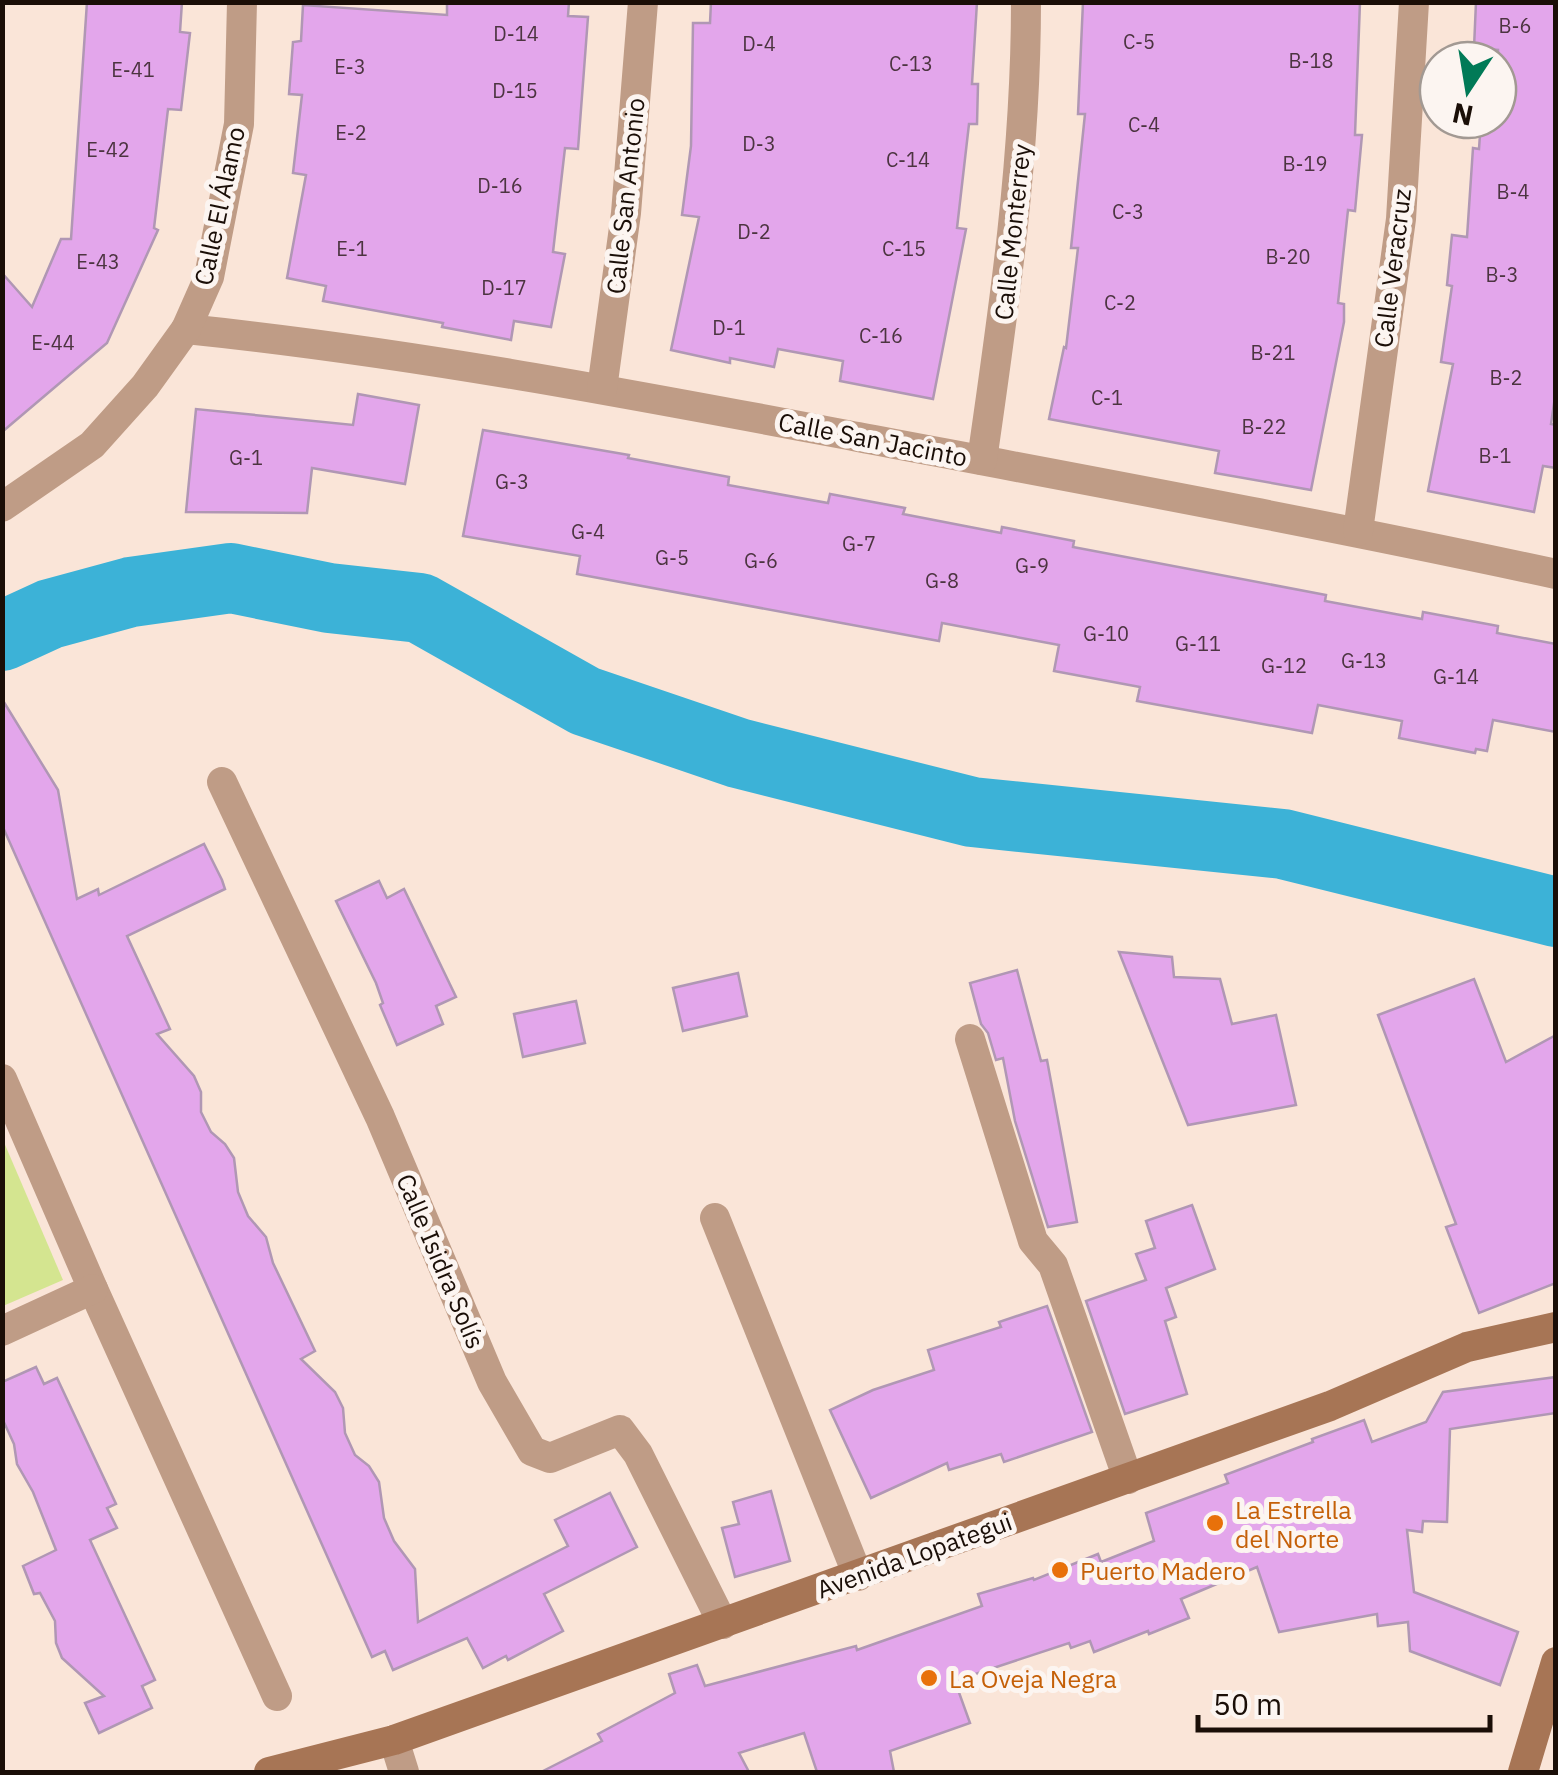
<svg xmlns="http://www.w3.org/2000/svg" width="1558" height="1775" viewBox="0 0 1558 1775" font-family="'IBM Plex Sans',sans-serif">
<style>
.green{fill:#d4e590}
.lines{fill:none;stroke-linecap:round;stroke-linejoin:round}
.river{stroke:#3cb2d7;stroke-width:70}
.building{fill:#e3a6eb;stroke:#b097b4;stroke-width:2.5}
.street{stroke:#bf9c86;stroke-width:30}
.secondary{stroke:#a77555;stroke-width:30}
.food-dot{fill:#e8710a;stroke:#fcf5f1;stroke-width:4}
.labels{text-anchor:middle;dominant-baseline:central;stroke-width:10;stroke-linejoin:round;paint-order:stroke}
.number-label{font-size:20px;fill:#4c3440}
.street-label{font-size:25px;fill:#1a0e07;stroke:#fcf5f1}
.food-label{font-size:25px;fill:#c56008;stroke:#fcf5f1;text-anchor:start}
</style>
<rect width="100%" height="100%" fill="#fae5d8"/>
<!-- green -->
<polygon class="green" points="3,1140 63,1280 3,1306 2,1306"/>
<g class="lines">
<!-- river -->
<polyline class="river" points="2,636 50,614 131,592 231,578 329,598 420,608 585,701 738,753 972,812 1283,844 1556,912"/>
</g>
<!-- building -->
<g class="building">
<polygon points="87,2 182,2 180,32 190,33 181,110 168,109 154,228 158,230 107,343 2,432 2,273 32,307 61,239 71,239"/>
<polygon points="447,2 569,2 568,16 588,17 578,149 565,148 553,252 565,254 551,327 514,321 511,340 442,327 443,323 323,301 326,286 287,278 306,175 293,173 302,95 289,94 293,42 301,41 303,5 447,15"/>
<polygon points="711,2 977,2 972,84 978,84 977,124 969,124 957,228 966,229 933,399 840,381 843,361 778,349 774,367 730,358 730,363 671,350 699,217 682,215 691,146 693,23 710,23"/>
<polygon points="1083,2 1360,2 1355,135 1362,135 1355,211 1348,210 1338,303 1344,304 1344,322 1311,490 1215,473 1219,451 1049,419 1064,347 1066,348 1078,248 1071,248 1085,114 1078,114"/>
<polygon points="1476,2 1556,2 1556,390 1551,424 1556,425 1556,468 1543,466 1534,512 1428,491 1453,364 1441,362 1452,286 1447,285 1452,235 1467,237 1473,148 1479,149 1481,120 1498,120 1498,50 1474,48"/>
<polygon points="358,394 419,405 405,484 312,468 307,513 186,512 196,409 353,425"/>
<polygon points="483,430 629,455 628,458 729,477 728,485 828,503 830,494 905,508 903,514 1001,533 1002,527 1074,541 1073,547 1326,595 1325,601 1422,619 1423,612 1498,626 1497,633 1556,644 1556,732 1493,720 1487,751 1476,749 1475,753 1399,738 1402,721 1318,705 1312,733 1137,701 1140,687 1054,671 1059,645 942,623 939,641 577,574 580,556 463,536"/>
<polygon points="2,699 58,790 77,899 98,889 99,895 204,844 222,880 225,889 127,936 170,1029 157,1034 194,1076 201,1092 201,1112 211,1132 225,1144 234,1158 238,1192 248,1216 266,1237 273,1263 315,1351 301,1359 335,1392 343,1408 345,1433 355,1455 369,1466 379,1482 384,1518 394,1541 415,1569 418,1622 568,1546 555,1520 610,1493 637,1547 544,1594 563,1631 508,1660 506,1656 483,1668 467,1638 393,1670 385,1651 372,1657 2,825"/>
<polygon points="379,881 387,898 404,889 456,997 436,1006 443,1024 397,1045 380,1005 383,1003 376,983 336,901"/>
<polygon points="1119,952 1172,957 1174,977 1220,979 1232,1024 1276,1015 1296,1105 1188,1125"/>
<polygon points="1017,970 1041,1061 1047,1060 1077,1222 1048,1227 1015,1121 1003,1058 996,1060 988,1033 981,1024 970,983"/>
<polygon points="738,973 747,1016 683,1031 673,988"/>
<polygon points="1474,979 1506,1062 1556,1035 1556,1283 1479,1313 1446,1227 1456,1224 1378,1015"/>
<polygon points="576,1001 585,1043 523,1057 514,1014"/>
<polygon points="1192,1205 1215,1269 1166,1288 1176,1317 1165,1321 1187,1394 1125,1414 1086,1301 1146,1280 1136,1254 1155,1248 1146,1221"/>
<polygon points="1047,1306 1092,1432 1004,1462 1001,1454 949,1470 947,1463 871,1498 830,1410 873,1390 934,1370 928,1350 1001,1327 999,1322"/>
<polygon points="36,1367 44,1384 57,1378 116,1504 107,1508 117,1528 90,1540 155,1680 142,1686 152,1708 99,1733 85,1703 104,1696 62,1658 56,1643 55,1621 40,1593 34,1594 23,1566 56,1550 33,1492 17,1464 14,1444 2,1418 2,1382"/>
<polygon points="1556,1377 1556,1413 1450,1429 1447,1522 1423,1521 1422,1532 1407,1530 1414,1592 1518,1632 1500,1685 1410,1651 1408,1622 1378,1626 1377,1614 1279,1632 1257,1567 1181,1599 1189,1618 1149,1634 1148,1631 1094,1652 1090,1641 1071,1648 1069,1643 966,1677 968,1683 957,1687 970,1723 890,1751 894,1772 817,1772 804,1733 739,1753 749,1772 541,1772 602,1741 598,1734 675,1693 669,1674 697,1665 705,1686 856,1646 857,1650 982,1606 978,1594 1033,1578 1034,1580 1098,1554 1101,1562 1154,1541 1146,1513 1228,1483 1225,1475 1313,1442 1312,1439 1364,1420 1372,1442 1426,1422 1443,1392"/>
<polygon points="771,1491 790,1561 735,1577 722,1528 739,1524 733,1502"/>
</g>
<g class="lines">
<!-- street -->
<g class="street">
<path d="M186 329C411 352 635 395 858 437 1091 481 1324 524 1556 574"/>
<polyline points="602,389 626,213 643,2"/>
<path d="M982 460C1004 308 1026 157 1026 2"/>
<polyline points="2,507 92,445 145,386 186,329 209,277 239,124 242,2"/>
<polyline points="1358,531 1401,219 1414,2"/>
<polyline points="222,782 380,1117 492,1382 532,1451 550,1458 620,1430 638,1454 723,1624"/>
<polyline points="970,1039 1033,1241 1053,1265 1128,1479"/>
<polyline points="2,1079 93,1289 277,1696"/>
<polyline points="715,1218 858,1576"/>
<polyline points="2,1331 93,1289"/>
<polyline points="394,1740 404,1772"/>
</g>
<!-- secondary -->
<g class="secondary">
<polyline points="269,1772 394,1740 1330,1406 1467,1347 1556,1327"/>
<polyline points="1523,1772 1556,1662"/>
</g>
</g>
<!-- markers -->
<g class="food-dot">
<circle cx="1215" cy="1523" r="10"/>
<circle cx="1060" cy="1570" r="10"/>
<circle cx="929" cy="1678" r="10"/>
</g>
<g class="labels">
<!-- number labels -->
<g class="number-label">
<text x="1515" y="25">B-6</text>
<text x="516" y="33">D-14</text>
<text x="1139" y="41">C-5</text>
<text x="759" y="43">D-4</text>
<text x="1311" y="60">B-18</text>
<text x="911" y="63">C-13</text>
<text x="350" y="66">E-3</text>
<text x="133" y="69">E-41</text>
<text x="515" y="90">D-15</text>
<text x="1144" y="124">C-4</text>
<text x="351" y="132">E-2</text>
<text x="759" y="143">D-3</text>
<text x="108" y="149">E-42</text>
<text x="908" y="159">C-14</text>
<text x="1305" y="163">B-19</text>
<text x="500" y="185">D-16</text>
<text x="1513" y="191">B-4</text>
<text x="1128" y="211">C-3</text>
<text x="754" y="231">D-2</text>
<text x="352" y="248">E-1</text>
<text x="904" y="248">C-15</text>
<text x="1288" y="256">B-20</text>
<text x="98" y="261">E-43</text>
<text x="1502" y="274">B-3</text>
<text x="504" y="287">D-17</text>
<text x="1120" y="302">C-2</text>
<text x="729" y="327">D-1</text>
<text x="881" y="335">C-16</text>
<text x="53" y="342">E-44</text>
<text x="1273" y="352">B-21</text>
<text x="1506" y="377">B-2</text>
<text x="1107" y="397">C-1</text>
<text x="1264" y="426">B-22</text>
<text x="1495" y="455">B-1</text>
<text x="246" y="457">G-1</text>
<text x="512" y="481">G-3</text>
<text x="588" y="531">G-4</text>
<text x="859" y="543">G-7</text>
<text x="672" y="557">G-5</text>
<text x="761" y="560">G-6</text>
<text x="1032" y="565">G-9</text>
<text x="942" y="580">G-8</text>
<text x="1106" y="633">G-10</text>
<text x="1198" y="643">G-11</text>
<text x="1364" y="660">G-13</text>
<text x="1284" y="665">G-12</text>
<text x="1456" y="676">G-14</text>
</g>
<!-- street labels -->
<g class="street-label">
<text transform="translate(625 196) rotate(-84)">Calle San Antonio</text>
<text transform="translate(219 206) rotate(-78)">Calle El Álamo</text>
<text transform="translate(1012 232) rotate(-84)">Calle Monterrey</text>
<text transform="translate(1392 268) rotate(-83)">Calle Veracruz</text>
<text transform="translate(873 439) rotate(11)">Calle San Jacinto</text>
<text transform="translate(441 1261) rotate(67)">Calle Isidra Solís</text>
<text transform="translate(914 1555) rotate(-20)">Avenida Lopategui</text>
</g>
<!-- food labels -->
<g class="food-label">
<text x="1235" y="1509">La Estrella<tspan x="1235" dy="29">del Norte</tspan></text>
<text x="1080" y="1570">Puerto Madero</text>
<text x="949" y="1678">La Oveja Negra</text>
</g>
</g>
<!-- border -->
<rect width="1558" height="1775" fill="none" stroke="#1a0e07" stroke-width="10"/>
<!-- north arrow -->
<g transform="translate(1468 90) rotate(192)"><circle r="48" fill="#fcf5f1" stroke="#a29993" stroke-width="2.5"/>
<path d="M0-8L18 38L0 25L-18 38Z" fill="#017a57"/>
<text y="-15" font-size="28" font-weight="bold" text-anchor="middle" fill="#1a0e07">N</text>
</g>
<!-- scale -->
<path d="M1198 1715v15h292v-15" fill="none" stroke="#1a0e07" stroke-width="5"/>
<text x="1213" y="1715" font-size="30" fill="#1a0e07" stroke="#fcf5f1" stroke-width="8" paint-order="stroke">50 m</text>
</svg>
